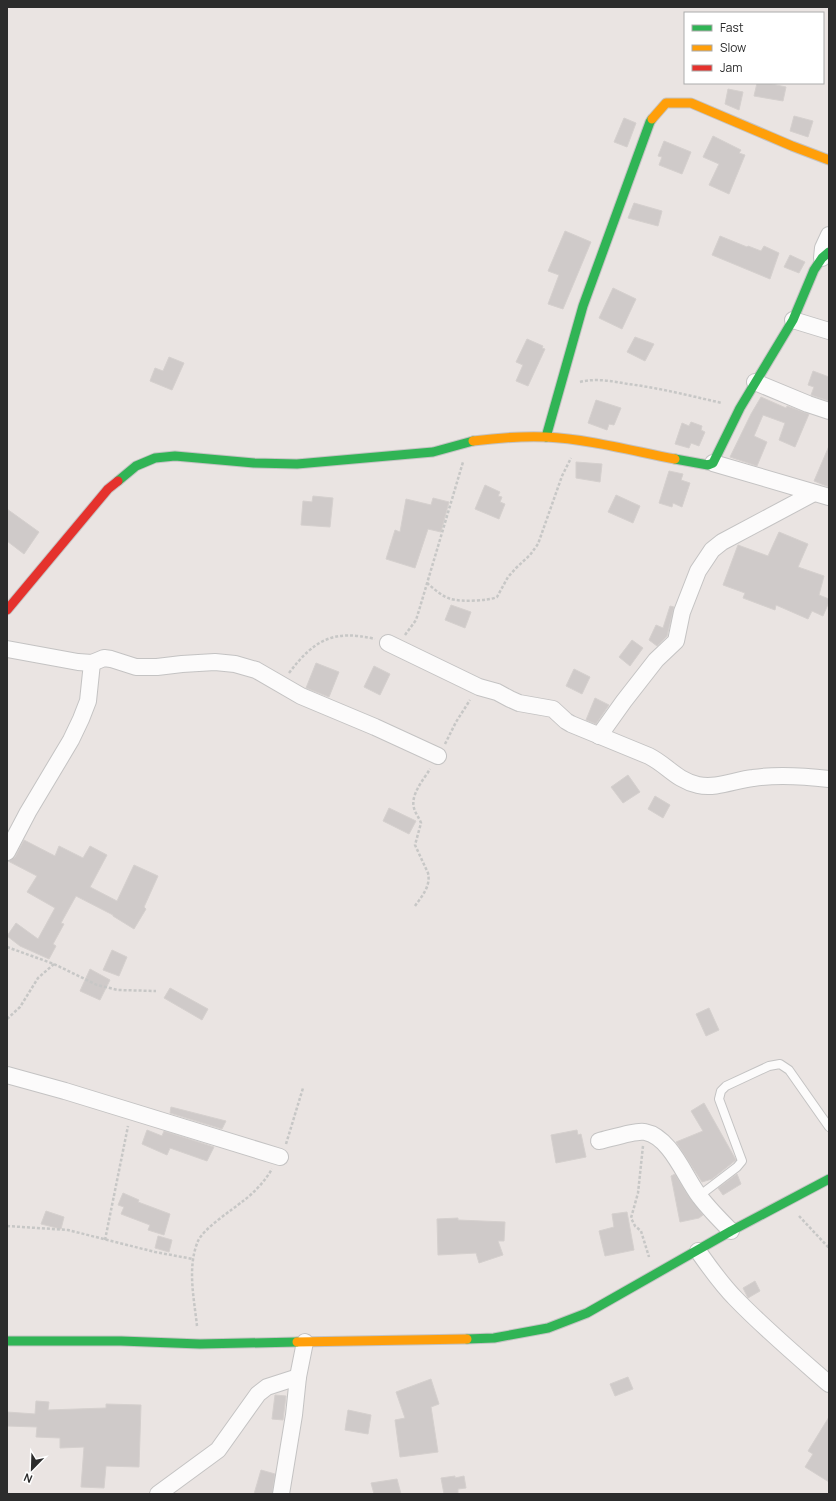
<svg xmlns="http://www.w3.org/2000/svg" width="836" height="1501" viewBox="0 0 836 1501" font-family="Manrope,sans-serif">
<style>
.building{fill:#cfcac9;stroke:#d5d0ce}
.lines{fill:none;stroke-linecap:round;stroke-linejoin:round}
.lane-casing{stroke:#c4c3c3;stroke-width:10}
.street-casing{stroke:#c4c3c3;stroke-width:18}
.fast-casing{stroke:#c4c3c3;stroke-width:11}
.slow-casing{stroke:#c4c3c3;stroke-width:11}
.jam-casing{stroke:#c4c3c3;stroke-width:11}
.path{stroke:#c7c7c6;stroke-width:2.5;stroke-dasharray:3 2;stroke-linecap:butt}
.lane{stroke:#fcfbfb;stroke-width:8}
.street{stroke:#fcfbfb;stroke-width:16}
.fast{stroke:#30b455;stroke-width:9}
.slow{stroke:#ff9f0a;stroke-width:9}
.jam{stroke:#e5322d;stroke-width:9}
</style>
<rect width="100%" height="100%" fill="#eae4e2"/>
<!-- building -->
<g class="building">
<polygon points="757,83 767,83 786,87 783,101 754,96"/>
<polygon points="728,89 743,92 739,110 725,104"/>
<polygon points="794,116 813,121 808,137 790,131"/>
<polygon points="624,118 636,123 627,147 614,142"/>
<polygon points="713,136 741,150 739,153 745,155 729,194 709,185 719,164 703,157"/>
<polygon points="664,141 691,152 682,174 659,165 662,157 658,156"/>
<polygon points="634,203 662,211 658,226 628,218"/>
<polygon points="565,231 591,242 563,309 548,304 559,275 548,271"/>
<polygon points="720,236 747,247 748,246 761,251 764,246 779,253 770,279 712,255"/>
<polygon points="790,255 805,262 799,273 784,267"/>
<polygon points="613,288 636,299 622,329 599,318"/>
<polygon points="635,337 654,344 645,361 627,352"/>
<polygon points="527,339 543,346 542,348 545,349 528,386 516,381 523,365 516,362"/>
<polygon points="169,357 184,363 172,390 150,381 155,368 163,371"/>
<polygon points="813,371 829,377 829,401 811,395 814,387 808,385"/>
<polygon points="761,397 786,408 787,406 809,414 795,447 779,440 785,423 763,415 754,436 767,442 757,466 730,457 751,414"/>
<polygon points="596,400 621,408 614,425 609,424 607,430 588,423"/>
<polygon points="691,422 702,426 701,430 705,432 699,446 691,443 689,448 675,444 682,423 689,426"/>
<polygon points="829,446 829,487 814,481"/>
<polygon points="576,462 602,464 600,482 576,478"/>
<polygon points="669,471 683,474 681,480 690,483 682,507 673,503 672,507 659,503"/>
<polygon points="485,485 500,492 498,496 502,497 500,502 505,504 499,519 475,509"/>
<polygon points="616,495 640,506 633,523 608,512"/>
<polygon points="313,496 333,498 330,527 301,525 303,501 312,502"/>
<polygon points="433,498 449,502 441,532 428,529 415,568 386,559 395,530 400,532 406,499 431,505"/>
<polygon points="7,509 39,532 24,554 7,541"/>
<polygon points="779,532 808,544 798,567 824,576 819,595 829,599 829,602 823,616 812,611 808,619 776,605 775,610 743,598 745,593 723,585 738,545 768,556"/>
<polygon points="451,605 471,612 465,628 445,620"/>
<polygon points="670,606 674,607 667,636 657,646 649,640 656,625 663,628"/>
<polygon points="632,640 643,648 630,666 619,657"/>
<polygon points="316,663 339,672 329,697 306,688"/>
<polygon points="374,666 390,674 380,695 364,687"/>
<polygon points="574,669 590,677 582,694 566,686"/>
<polygon points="595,698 609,705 596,724 586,720"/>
<polygon points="628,775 640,792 623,803 611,787"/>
<polygon points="655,796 670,805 663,818 648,809"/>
<polygon points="389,808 416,821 409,834 383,821"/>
<polygon points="24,840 55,856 59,846 83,858 90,846 107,855 90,887 117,901 134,865 158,876 144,907 146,909 134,929 113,916 113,915 76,896 61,923 64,924 53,944 56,946 49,959 20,946 7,936 16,923 38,939 55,908 27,892 37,876 8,861 15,857"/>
<polygon points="112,950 127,957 119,976 103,970"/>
<polygon points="90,969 110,980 100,1000 80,991"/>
<polygon points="170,988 208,1009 202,1020 164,998"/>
<polygon points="709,1008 719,1030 706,1036 696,1014"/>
<polygon points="704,1103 736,1160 712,1179 702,1182 676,1142 703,1131 691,1111"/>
<polygon points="171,1107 226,1121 222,1129 170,1113"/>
<polygon points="147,1130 162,1136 164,1131 214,1147 207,1161 170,1148 167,1155 142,1144"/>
<polygon points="577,1130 578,1135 581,1134 586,1157 556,1163 551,1135"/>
<polygon points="675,1174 687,1194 703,1215 699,1218 680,1222 671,1176"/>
<polygon points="737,1174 741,1184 723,1195 718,1188"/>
<polygon points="123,1193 139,1200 138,1202 170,1214 164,1235 148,1230 150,1225 121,1214 124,1207 118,1205"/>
<polygon points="46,1211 64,1217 61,1229 41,1224"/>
<polygon points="627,1212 634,1250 605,1256 599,1231 614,1227 612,1214"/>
<polygon points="458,1218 458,1220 505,1222 504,1241 498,1241 503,1255 479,1263 476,1253 438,1255 437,1219"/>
<polygon points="158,1236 172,1240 169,1252 155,1248"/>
<polygon points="755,1281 760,1291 748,1298 743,1288"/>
<polygon points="628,1377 633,1389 615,1396 610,1384"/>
<polygon points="431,1379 439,1404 431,1407 438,1452 400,1457 395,1420 405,1418 396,1392"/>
<polygon points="275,1395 286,1396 283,1420 272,1419"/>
<polygon points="36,1401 49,1402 48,1410 106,1408 106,1404 141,1405 139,1467 106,1466 104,1488 81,1487 84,1447 60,1448 60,1438 36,1437 37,1427 7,1426 7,1412 35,1414"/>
<polygon points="348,1410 371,1415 368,1434 345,1430"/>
<polygon points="829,1417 829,1482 805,1467 813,1454 808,1451"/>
<polygon points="261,1470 275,1474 272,1494 254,1494"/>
<polygon points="455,1476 455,1478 464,1476 466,1488 458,1489 458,1494 444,1494 441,1478"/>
<polygon points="397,1479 401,1494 374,1494 371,1483"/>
</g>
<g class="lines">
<defs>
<polyline id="lane" points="699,1196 737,1167 742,1161 719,1099 721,1091 726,1086 769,1066 780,1064 789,1070 829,1127"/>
<g id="street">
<polyline points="822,258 823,248 829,235"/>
<polyline points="793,320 829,331"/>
<polyline points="755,382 808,404 829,411"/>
<polyline points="713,463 829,497"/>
<path d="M388 643 479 687 497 692 510 699 519 703 553 709 566 721 571 724 649 756C667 765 676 780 698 785 716 789 735 780 753 778 778 774 804 776 829 779"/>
<polyline points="7,649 78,662 92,663 104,658 111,659 136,667 157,667 182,664 215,662 235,664 256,670 301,696 375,727 438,756"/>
<polyline points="599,736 624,701 656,660 676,641 682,612 698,571 712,550 722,542 814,493"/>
<polyline points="7,852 28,812 71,740 81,719 88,701 92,663"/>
<polyline points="7,1075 65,1091 280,1157"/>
<path d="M599 1141C609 1139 636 1130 645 1132 671 1137 685 1178 700 1197 709 1209 720 1220 731 1231"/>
<path d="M698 1251C710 1268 721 1284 736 1299 765 1329 797 1356 829 1384"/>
<polyline points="158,1494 218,1450 258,1394 267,1387 298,1377"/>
<polyline points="281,1494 294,1415 298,1377 305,1342"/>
</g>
<g id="fast">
<polyline points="546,437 583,306 650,122 652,119"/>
<polyline points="675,459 708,465 713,463 740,408 793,320 814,270 822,258 829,252"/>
<polyline points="118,481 136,466 155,458 175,456 254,463 297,464 433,452 473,441"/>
<polyline points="467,1339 494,1338 548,1328 587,1313 731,1231 829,1179"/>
<polyline points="7,1341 121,1341 200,1344 297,1342"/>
</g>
<g id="slow">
<polyline points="652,119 666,103 691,103 792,146 829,160"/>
<path d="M473 441C497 438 521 436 546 437 588 439 633 451 675 459"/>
<polyline points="297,1342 467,1339"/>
</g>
<polyline id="jam" points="7,610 108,489 118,481"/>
</defs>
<!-- lane casing -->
<use href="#lane" class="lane-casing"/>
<!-- street casing -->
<use href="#street" class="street-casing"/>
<!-- fast casing -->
<use href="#fast" class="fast-casing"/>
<!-- slow casing -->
<use href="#slow" class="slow-casing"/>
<!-- jam casing -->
<use href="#jam" class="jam-casing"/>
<!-- path -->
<g class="path">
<path d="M580 382C596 378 612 381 628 384 660 388 691 396 722 403"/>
<path d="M427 583C434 589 443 597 451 599 461 602 488 601 497 597L508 577 516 568 530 555 538 544 562 476 571 458"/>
<polyline points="405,635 416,620 420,607 463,462"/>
<path d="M289 673C314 640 333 629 375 639"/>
<polyline points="445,744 456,722 470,700"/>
<path d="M415 906C422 896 431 886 428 873L415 845 421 823C419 817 415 813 414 808 410 795 424 779 430 769"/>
<polyline points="7,947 54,964 97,985 118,990 156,991"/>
<polyline points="7,1019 20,1007 38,978 54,964"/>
<polyline points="286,1144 303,1088"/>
<polyline points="643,1146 638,1193 631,1218 635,1226 641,1231 649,1257"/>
<polyline points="799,1216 829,1248"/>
<polyline points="7,1226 68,1230 155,1252 193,1259"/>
<polyline points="105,1240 128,1126"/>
<path d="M197 1326C194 1298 187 1267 198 1241 204 1228 232 1210 243 1201 254 1193 265 1181 272 1169"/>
</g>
<!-- lane -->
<use href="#lane" class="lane"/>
<!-- street -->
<use href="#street" class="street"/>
<!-- fast -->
<use href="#fast" class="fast"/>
<!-- slow -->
<use href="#slow" class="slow"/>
<!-- jam -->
<use href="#jam" class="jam"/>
</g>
<!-- border -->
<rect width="836" height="1501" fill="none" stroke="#2c2c2c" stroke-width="16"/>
<!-- legend -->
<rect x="684" y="12" width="140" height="72" fill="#ffffff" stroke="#ababab"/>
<rect x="692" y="25" width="20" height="6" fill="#30b455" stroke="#ababab"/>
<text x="720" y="32" font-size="12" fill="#2c2c2c">Fast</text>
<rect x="692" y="45" width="20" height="6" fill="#ff9f0a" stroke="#ababab"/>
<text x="720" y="52" font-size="12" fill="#2c2c2c">Slow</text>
<rect x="692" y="65" width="20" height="6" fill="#e5322d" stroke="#ababab"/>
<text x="720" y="72" font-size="12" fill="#2c2c2c">Jam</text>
<!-- north arrow -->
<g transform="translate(32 1469) rotate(203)" stroke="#ffffff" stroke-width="3" paint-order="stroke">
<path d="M0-3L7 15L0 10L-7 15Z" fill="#2c2c2c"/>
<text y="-6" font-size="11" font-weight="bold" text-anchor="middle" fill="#2c2c2c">N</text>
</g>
</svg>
